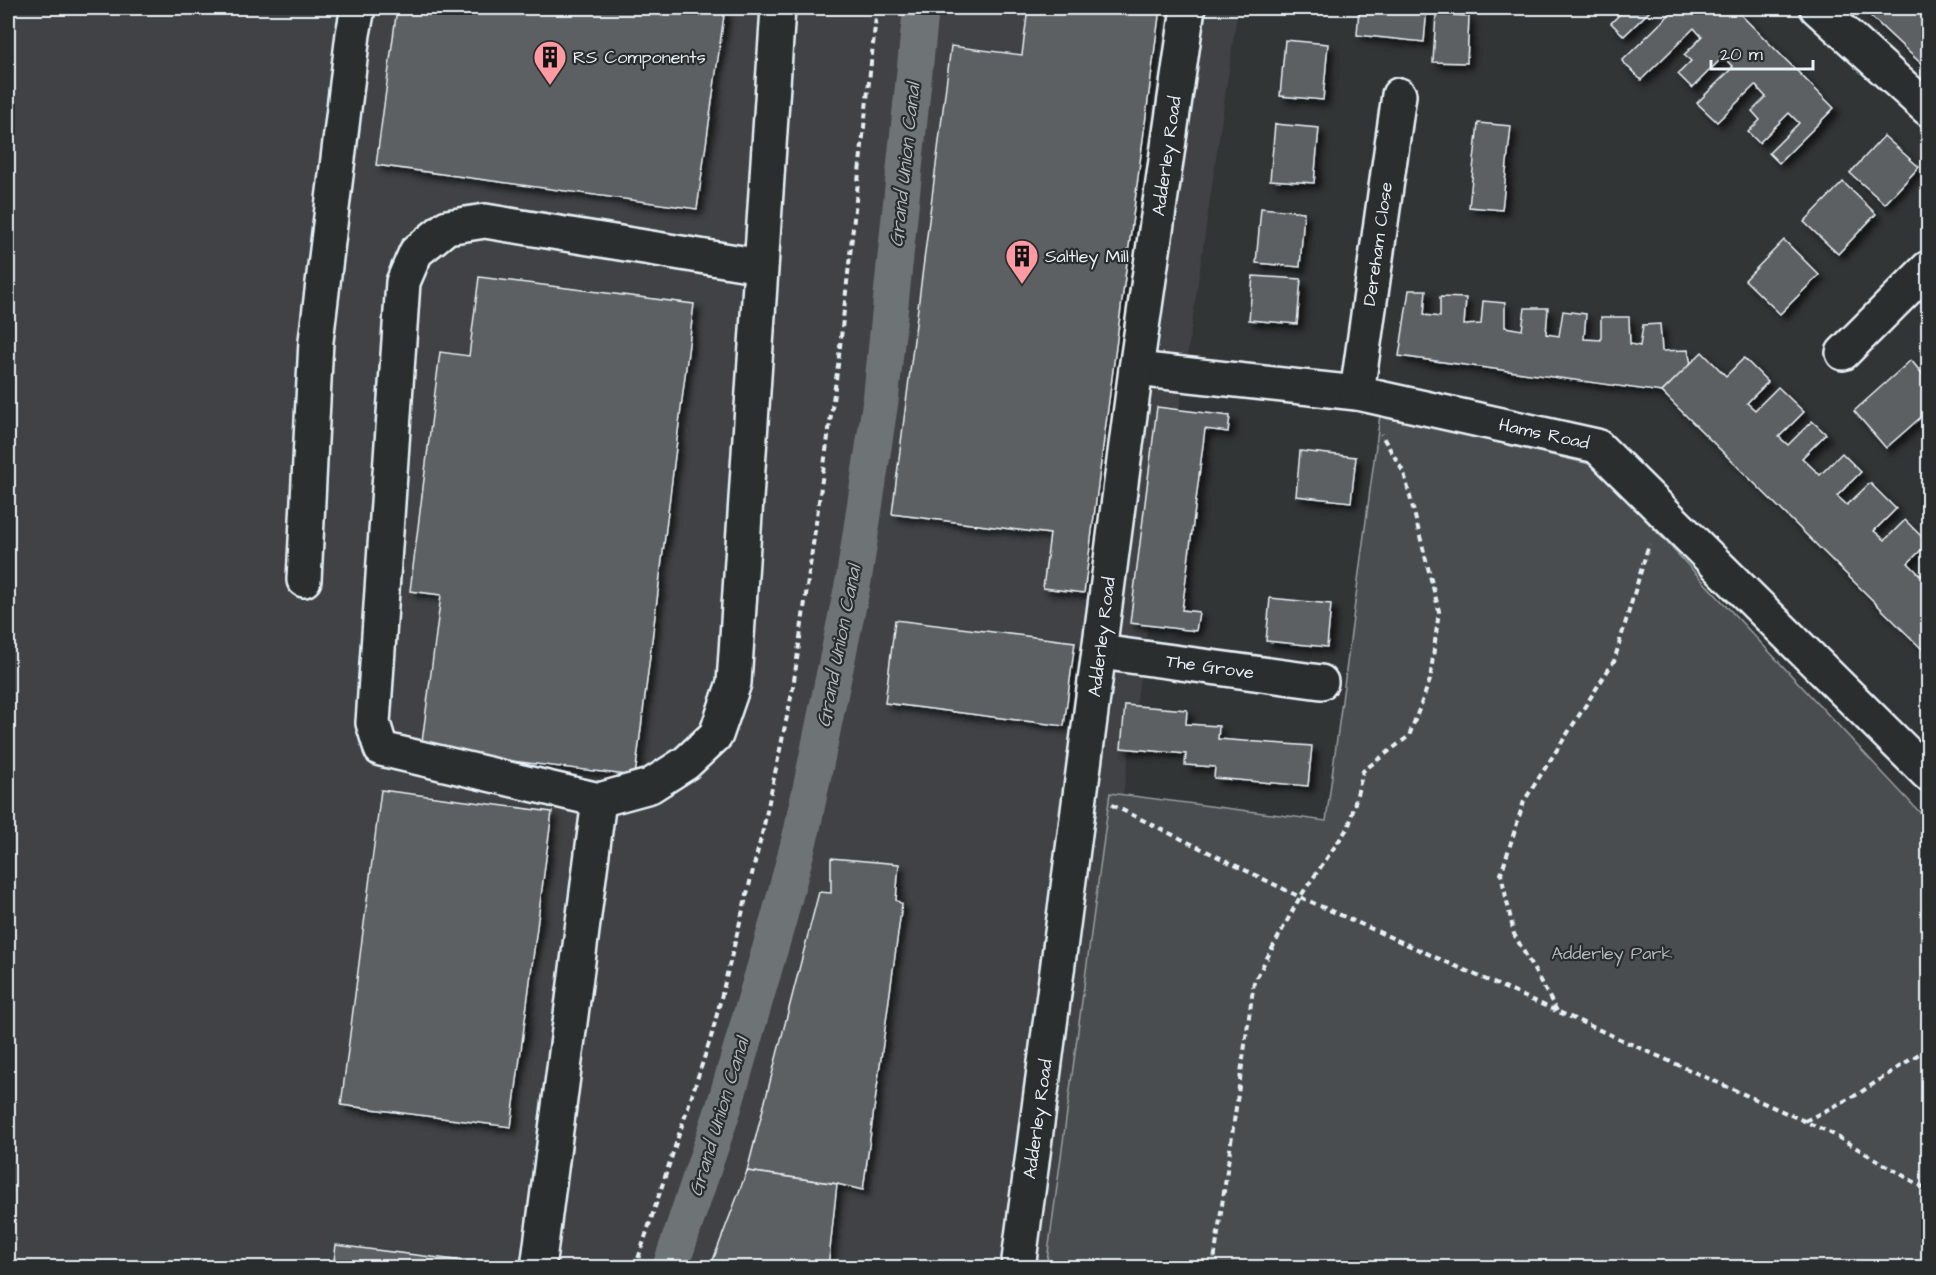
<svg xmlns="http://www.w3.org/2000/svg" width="1936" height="1275" viewBox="0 0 1936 1275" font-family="'Architects Daughter',sans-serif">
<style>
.built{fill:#3f4244}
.green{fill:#494d4f;stroke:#989fa4;stroke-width:1.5}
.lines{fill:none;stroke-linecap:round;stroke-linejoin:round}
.canal{stroke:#6e7376;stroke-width:36}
.building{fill:#5c6063;stroke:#e8f1f8;stroke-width:1.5;filter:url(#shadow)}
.minor-casing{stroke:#e8f1f8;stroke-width:38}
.major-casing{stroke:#e8f1f8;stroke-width:38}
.path{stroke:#e8f1f8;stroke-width:4;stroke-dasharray:6 4.5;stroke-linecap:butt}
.minor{stroke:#2a2d2e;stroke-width:33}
.major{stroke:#2a2d2e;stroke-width:33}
.labels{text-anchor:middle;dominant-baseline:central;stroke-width:4.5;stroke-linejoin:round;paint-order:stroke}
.poi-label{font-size:18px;fill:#e8f1f8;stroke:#2a2d2e;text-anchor:start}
.street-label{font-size:18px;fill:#e8f1f8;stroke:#2a2d2e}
.park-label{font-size:18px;fill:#b0b8bd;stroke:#2a2d2e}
.water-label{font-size:20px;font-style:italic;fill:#b1b8be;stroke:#2a2d2e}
</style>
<defs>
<filter id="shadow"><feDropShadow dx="5.5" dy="5.5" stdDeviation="3" flood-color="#0009"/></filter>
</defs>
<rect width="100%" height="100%" fill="#323536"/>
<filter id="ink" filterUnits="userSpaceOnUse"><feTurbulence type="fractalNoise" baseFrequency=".0167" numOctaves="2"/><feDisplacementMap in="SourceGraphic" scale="12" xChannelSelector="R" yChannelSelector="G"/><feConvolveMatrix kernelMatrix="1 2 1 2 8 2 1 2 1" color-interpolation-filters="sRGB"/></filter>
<g filter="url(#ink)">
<!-- built -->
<polygon class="built" points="8,8 1238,8 1054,1267 8,1267"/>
<!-- green -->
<polygon class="green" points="1380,415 1594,465 1928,821 1928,1267 1046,1268 1110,793 1326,821"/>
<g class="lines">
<!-- canal -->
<polyline class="canal" points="670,1268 724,1107 779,918 802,830 854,578 881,397 921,8"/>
</g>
<!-- building -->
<g class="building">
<polygon points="397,8 725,8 697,209 376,165"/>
<polygon points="1028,8 1160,8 1084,593 1043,588 1050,534 892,514 951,46 1022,55"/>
<polygon points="1359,8 1427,8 1424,42 1357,35"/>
<polygon points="1626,8 1653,8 1624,36 1611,23"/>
<polygon points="1672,8 1734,8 1834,108 1779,163 1769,153 1799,123 1789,113 1759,143 1748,132 1760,120 1752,111 1766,97 1755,85 1717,122 1697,103 1733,67 1723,57 1692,88 1678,74 1691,61 1684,55 1702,37 1694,28 1641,80 1622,61 1674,10"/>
<polygon points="1862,8 1928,8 1928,70"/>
<polygon points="1436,14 1469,16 1467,63 1433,62"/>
<polygon points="1285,40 1328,44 1323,100 1280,96"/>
<polygon points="1478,123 1511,126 1502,210 1469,207"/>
<polygon points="1275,124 1319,128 1314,183 1270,180"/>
<polygon points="1884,136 1919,167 1885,204 1850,173"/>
<polygon points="1843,182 1876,214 1838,254 1804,222"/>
<polygon points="1261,208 1304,212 1300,267 1256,263"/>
<polygon points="1784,240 1819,275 1780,314 1745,280"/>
<polygon points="1253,276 1301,279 1297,324 1249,320"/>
<polygon points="479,277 694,304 635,776 421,750 441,595 410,591 440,352 469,356"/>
<polygon points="1409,290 1426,290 1424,315 1440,317 1440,297 1466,298 1464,325 1481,324 1483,301 1505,303 1505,327 1522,330 1525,308 1548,308 1546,334 1559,336 1563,311 1586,314 1584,339 1601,340 1601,317 1629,317 1630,344 1640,346 1643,325 1660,324 1662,351 1688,350 1691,364 1662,392 1399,356"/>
<polygon points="1702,352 1726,376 1744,358 1768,382 1747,403 1755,410 1778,387 1804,412 1779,437 1788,445 1812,421 1826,434 1802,458 1820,475 1842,453 1861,472 1837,496 1847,505 1870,483 1896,509 1874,531 1885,540 1905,520 1928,543 1908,563 1921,576 1928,569 1928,655 1662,392"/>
<polygon points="1911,360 1928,381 1928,411 1886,448 1854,411"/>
<polygon points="1157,407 1230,416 1228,432 1205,429 1182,610 1199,612 1196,631 1130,623"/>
<polygon points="1300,451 1356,457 1351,502 1296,496"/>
<polygon points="1270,598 1331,604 1327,647 1266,641"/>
<polygon points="895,620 1075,642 1064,726 885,703"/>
<polygon points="1125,705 1187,710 1186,724 1219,726 1218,739 1312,746 1308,786 1214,778 1215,767 1185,765 1186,754 1121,748"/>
<polygon points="381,790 552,812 511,1127 341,1105"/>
<polygon points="831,858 899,864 896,900 902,904 863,1190 837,1184 747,1171 819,892 831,893"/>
<polygon points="747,1171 837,1184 828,1268 710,1268"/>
<polygon points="336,1245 495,1265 495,1268 333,1268"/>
</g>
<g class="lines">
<defs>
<g id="minor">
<polyline points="761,266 485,221 447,227 416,252 403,282 373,723 381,749 599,800 650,786 686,763 716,735 734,683 778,8"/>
<polyline points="1843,353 1928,268"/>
<polyline points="1136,369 1357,393 1597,446 1928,774"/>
<polyline points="1357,393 1399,95"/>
<polyline points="304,580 316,341 353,34 358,8"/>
<polyline points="1100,652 1321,682"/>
<polyline points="538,1268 599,800"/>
<polyline points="1018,1268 1136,369 1188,8"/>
</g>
<polyline id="major" points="1817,8 1928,109"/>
</defs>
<!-- minor casing -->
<use href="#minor" class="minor-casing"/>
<!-- major casing -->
<use href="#major" class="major-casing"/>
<!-- path -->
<g class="path">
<polyline points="1112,805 1300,897 1829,1132 1928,1190"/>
<polyline points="1557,1011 1514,934 1501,874 1524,801 1614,661 1649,544"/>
<polyline points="1805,1121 1858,1094 1928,1048"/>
<polyline points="635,1268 712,1034 763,830 793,688 838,365 877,8"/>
<polyline points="1213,1268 1254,982 1300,897 1349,826 1363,771 1409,736 1430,680 1439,611 1404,473 1381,434"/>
</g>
<!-- minor -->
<use href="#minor" class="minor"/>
<!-- major -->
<use href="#major" class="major"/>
</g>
</g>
<!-- icons -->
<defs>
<symbol id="building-pin" viewBox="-11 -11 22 30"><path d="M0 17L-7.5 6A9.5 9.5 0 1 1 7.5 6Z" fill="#ff9aa2" stroke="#2a2d2e"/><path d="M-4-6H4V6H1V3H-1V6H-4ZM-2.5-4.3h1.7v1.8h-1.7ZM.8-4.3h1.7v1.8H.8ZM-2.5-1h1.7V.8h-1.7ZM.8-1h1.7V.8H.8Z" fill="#111"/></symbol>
</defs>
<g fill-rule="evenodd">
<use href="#building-pin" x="531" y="38" width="38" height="52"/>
<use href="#building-pin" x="1003" y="237" width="38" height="52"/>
</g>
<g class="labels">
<!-- poi labels -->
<g class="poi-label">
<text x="573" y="57">RS Components</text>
<text x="1045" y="256">Saltley Mill</text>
</g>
<!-- street labels -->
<g class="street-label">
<text transform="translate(1167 156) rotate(-82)">Adderley Road</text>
<text transform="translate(1378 244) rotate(-82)">Dereham Close</text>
<text transform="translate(1544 434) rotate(12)">Hams Road</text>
<text transform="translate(1102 637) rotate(-83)">Adderley Road</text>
<text transform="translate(1210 667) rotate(8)">The Grove</text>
<text transform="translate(1038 1119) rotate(-82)">Adderley Road</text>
</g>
<!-- park labels -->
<g class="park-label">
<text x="1612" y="953">Adderley Park</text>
</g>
<!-- water labels -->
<g class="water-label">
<text transform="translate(905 165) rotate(-84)">Grand Union Canal</text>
<text transform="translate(839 646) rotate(-79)">Grand Union Canal</text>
<text transform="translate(719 1117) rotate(-73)">Grand Union Canal</text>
</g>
</g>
<!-- margin -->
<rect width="1936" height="1275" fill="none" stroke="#2a2d2e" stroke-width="30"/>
<rect x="15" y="15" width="1906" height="1245" fill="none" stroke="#e8f1f8" stroke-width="2" filter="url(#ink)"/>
<!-- scale -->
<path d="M1711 60v9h102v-9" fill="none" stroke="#e8f1f8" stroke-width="3"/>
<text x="1720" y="60" font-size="18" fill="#e8f1f8" stroke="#2a2d2e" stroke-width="4.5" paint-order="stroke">20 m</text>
</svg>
